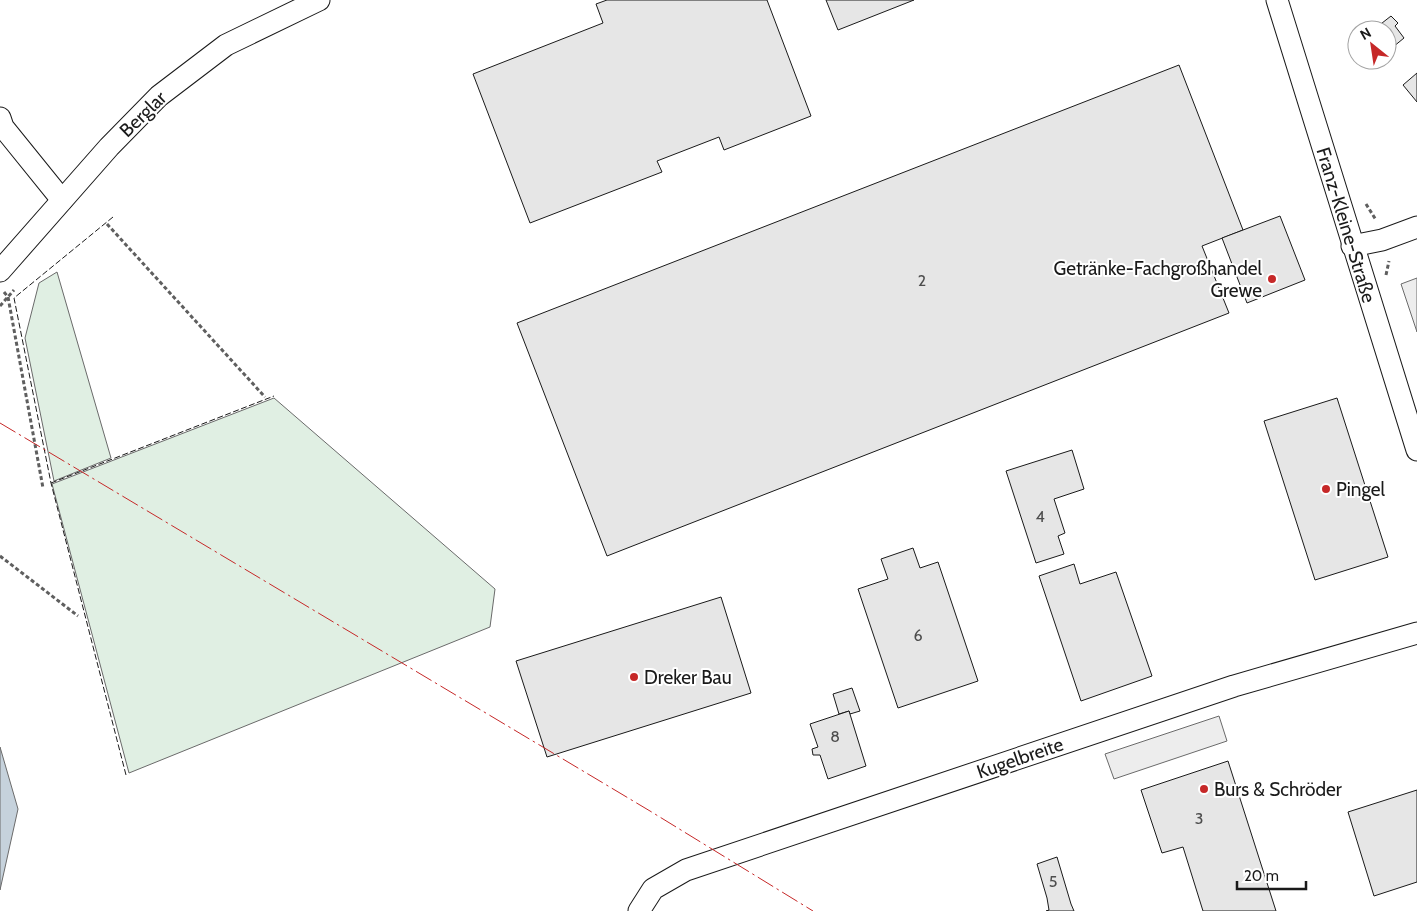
<svg xmlns="http://www.w3.org/2000/svg" width="1417" height="911" viewBox="0 0 1417 911" font-family="Cabin,sans-serif">
<style>
.green{fill:#e0efe3;stroke:#6a6a6a}
.parking{fill:#ededed;stroke:#6a6a6a}
.water{fill:#c6d2dc;stroke:#6a6a6a}
.building{fill:#e6e6e6;stroke:#1a1a1a}
.lines{fill:none;stroke-linecap:round;stroke-linejoin:round}
.minor-casing{stroke:#1a1a1a;stroke-width:23}
.path{stroke:#5f5f5f;stroke-width:3;stroke-dasharray:4 2.5;stroke-linecap:butt}
.minor{stroke:#fff;stroke-width:21}
.fence{stroke:#1a1a1a;stroke-width:1;stroke-dasharray:6 2.5;stroke-linecap:butt}
.power{stroke:#c62828;stroke-width:1;stroke-dasharray:18 4 2.5 4;stroke-linecap:butt}
.poi-dot{fill:#c62828;stroke:#fff;stroke-width:2}
.labels{text-anchor:middle;dominant-baseline:central;stroke-width:4;stroke-linejoin:round;paint-order:stroke}
.number-label{font-size:16px;fill:#4d4d4d}
.street-label{font-size:19px;fill:#1a1a1a;stroke:#fff}
.poi-label{font-size:19px;fill:#1a1a1a;stroke:#fff;text-anchor:start}
</style>
<rect width="100%" height="100%" fill="#fff"/>
<!-- green -->
<g class="green">
<polygon points="57,272 111,458 54,481 25,338 39,283"/>
<polygon points="274,398 495,589 490,627 129,773 52,484"/>
</g>
<!-- parking -->
<g class="parking">
<polygon points="1417,278 1417,332 1401,284"/>
<polygon points="1219,716 1227,741 1114,779 1105,754"/>
</g>
<!-- water -->
<polygon class="water" points="0,747 18,809 0,890"/>
<!-- building -->
<g class="building">
<polygon points="607,0 767,0 811,116 724,150 719,137 657,161 662,172 530,223 473,74 603,23 596,4"/>
<polygon points="826,0 914,0 838,30"/>
<polygon points="1391,16 1398,23 1395,26 1404,38 1393,47 1387,40 1387,30 1379,30 1377,27"/>
<polygon points="1179,65 1243,230 1202,246 1229,313 607,556 517,323"/>
<polygon points="1417,73 1417,102 1403,85"/>
<polygon points="1280,216 1305,280 1247,303 1222,238"/>
<polygon points="1337,398 1388,557 1315,580 1264,421"/>
<polygon points="1072,450 1084,489 1054,499 1065,533 1058,536 1064,554 1036,563 1006,471"/>
<polygon points="913,548 920,568 938,562 978,681 898,708 858,589 888,579 881,559"/>
<polygon points="1074,564 1080,584 1116,572 1152,676 1081,701 1039,576"/>
<polygon points="721,597 751,693 547,757 516,661"/>
<polygon points="852,688 860,711 850,714 849,711 839,714 833,694"/>
<polygon points="849,711 866,766 828,779 820,755 813,755 812,749 818,747 810,724"/>
<polygon points="1228,761 1276,911 1203,911 1183,847 1162,853 1141,790"/>
<polygon points="1417,790 1417,882 1374,896 1348,812"/>
<polygon points="1057,857 1071,904 1074,911 1046,911 1049,910 1047,898 1037,864"/>
</g>
<g class="lines">
<defs>
<g id="minor">
<polyline points="1277,0 1417,450"/>
<polyline points="0,118 3,127 62,200"/>
<polyline points="1352,246 1382,240 1417,227"/>
<polyline points="0,271 109,147 159,96 226,45 319,0"/>
<polyline points="639,911 653,889 686,870 1234,686 1417,633"/>
</g>
</defs>
<!-- minor casing -->
<use href="#minor" class="minor-casing"/>
<!-- path -->
<g class="path">
<polyline points="1366,204 1376,220"/>
<polyline points="107,224 265,397"/>
<polyline points="1386,275 1389,261"/>
<polyline points="4,292 8,297 43,488"/>
<polyline points="0,306 14,290"/>
<polyline points="0,556 78,616"/>
</g>
<!-- minor -->
<use href="#minor" class="minor"/>
<!-- fence -->
<g class="fence">
<polyline points="113,217 14,298 51,483 126,775"/>
<polyline points="51,483 274,396"/>
</g>
<!-- power -->
<polyline class="power" points="0,423 650,811 813,911"/>
</g>
<!-- markers -->
<g class="poi-dot">
<circle cx="1272" cy="279" r="5"/>
<circle cx="1326" cy="489" r="5"/>
<circle cx="634" cy="677" r="5"/>
<circle cx="1204" cy="789" r="5"/>
</g>
<g class="labels">
<!-- number labels -->
<g class="number-label">
<text x="922" y="280">2</text>
<text x="1040" y="516">4</text>
<text x="918" y="635">6</text>
<text x="835" y="736">8</text>
<text x="1199" y="818">3</text>
<text x="1053" y="881">5</text>
</g>
<!-- street labels -->
<g class="street-label">
<text transform="translate(143 114) rotate(-44)">Berglar</text>
<text transform="translate(1346 225) rotate(73)">Franz-Kleine-Straße</text>
<text transform="translate(1020 758) rotate(-19)">Kugelbreite</text>
</g>
<!-- poi labels -->
<g class="poi-label">
<text x="1262" y="268" text-anchor="end">Getränke-Fachgroßhandel<tspan x="1262" dy="22">Grewe</tspan></text>
<text x="1336" y="489">Pingel</text>
<text x="644" y="677">Dreker Bau</text>
<text x="1214" y="789">Burs &amp; Schröder</text>
</g>
</g>
<!-- north arrow -->
<g transform="translate(1372 45) rotate(330)"><circle r="24" fill="#ffffff" stroke="#a3a3a3"/>
<path d="M0-4L9 19L0 12L-9 19Z" fill="#c62828"/>
<text y="-8" font-size="14" font-weight="bold" text-anchor="middle" fill="#1a1a1a">N</text>
</g>
<!-- scale -->
<path d="M1237 881v8h69v-8" fill="none" stroke="#1a1a1a" stroke-width="2.5"/>
<text x="1244" y="881" font-size="15" fill="#1a1a1a" stroke="#ffffff" stroke-width="4" paint-order="stroke">20 m</text>
</svg>
